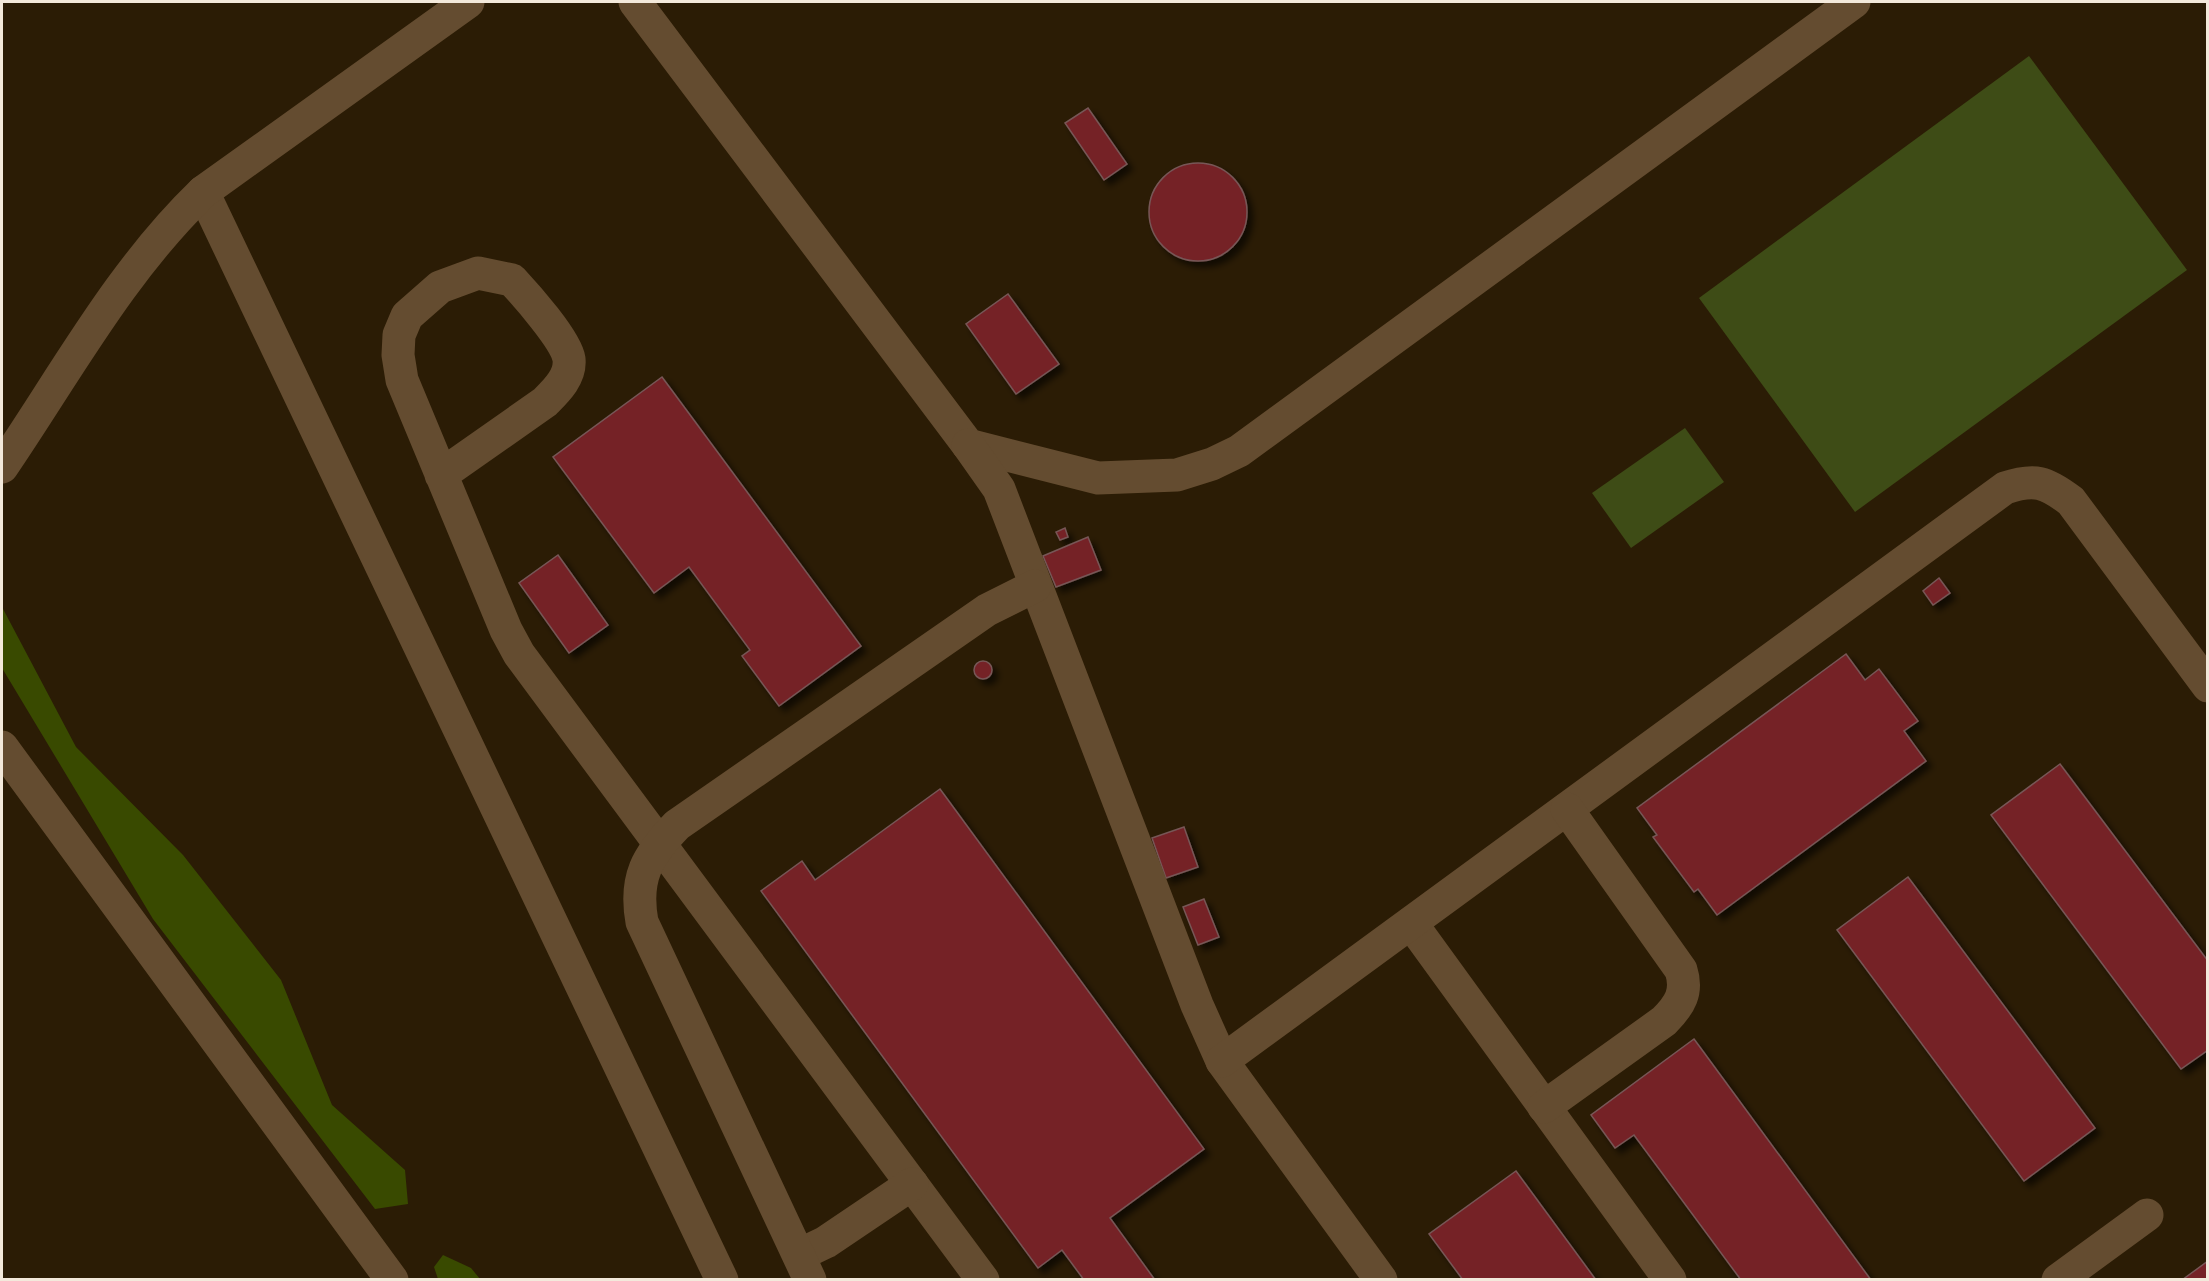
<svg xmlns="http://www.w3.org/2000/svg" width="2209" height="1281" viewBox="0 0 2209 1281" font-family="'Work Sans',sans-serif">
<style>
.green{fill:#3e4c16}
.forest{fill:#394a00}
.building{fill:#752027;stroke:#775756;stroke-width:1.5;filter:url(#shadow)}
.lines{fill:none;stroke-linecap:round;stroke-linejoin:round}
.minor{stroke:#644c30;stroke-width:33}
</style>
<defs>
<filter id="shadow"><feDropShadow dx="5.5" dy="5.5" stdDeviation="3" flood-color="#0009"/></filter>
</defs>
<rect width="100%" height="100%" fill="#2b1c05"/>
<!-- green -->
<g class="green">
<polygon points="2029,56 2187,270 1855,512 1699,298"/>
<polygon points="1685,428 1724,482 1631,548 1592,493"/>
</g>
<!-- forest -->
<g class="forest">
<polygon points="2,607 76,747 183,855 281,980 332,1105 405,1170 408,1204 375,1209 153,919 2,668"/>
<polygon points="443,1255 471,1268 480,1279 438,1279 434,1267"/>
</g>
<!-- building -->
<g class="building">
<polygon points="1088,108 1127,164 1104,180 1065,123"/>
<circle cx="1198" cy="212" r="49"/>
<polygon points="1008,294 1059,364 1016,394 966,324"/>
<polygon points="662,377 861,646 779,706 742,656 750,650 689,567 654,593 553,457"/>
<polygon points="1065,528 1068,537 1060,540 1056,532"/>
<polygon points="1088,537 1101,570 1056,587 1043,556"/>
<polygon points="558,555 608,625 569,653 519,583"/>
<polygon points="1939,578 1950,593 1933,605 1923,591"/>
<polygon points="1846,654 1865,680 1879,669 1918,721 1904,731 1926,761 1717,915 1698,889 1694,892 1653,837 1657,835 1637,808"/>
<circle cx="983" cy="670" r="9"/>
<polygon points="2060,764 2208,961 2208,1050 2181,1069 1991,815"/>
<polygon points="940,789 1204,1149 1110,1218 1155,1280 1084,1280 1062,1250 1038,1268 761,891 802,861 815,880"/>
<polygon points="1184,827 1198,867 1166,878 1152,838"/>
<polygon points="1908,877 2095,1128 2024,1181 1837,930"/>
<polygon points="1204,899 1219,937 1198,945 1183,907"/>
<polygon points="1694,1039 1871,1280 1741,1280 1634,1135 1615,1148 1591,1115"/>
<polygon points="1516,1171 1596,1280 1463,1280 1429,1234"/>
<polygon points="2208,1261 2208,1280 2182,1280"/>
</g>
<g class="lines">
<!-- minor -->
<g class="minor">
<polyline points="635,2 968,445 1098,478 1177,475 1212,464 1239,451 1854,2"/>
<polyline points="203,192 722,1280"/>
<polyline points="968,445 999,489 1197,1005 1222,1061 1381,1280"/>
<path d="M2 467C66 373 120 272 203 192L468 2"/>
<path d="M441 475 545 402C556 391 571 377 569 359 566 340 526 295 512 280L478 273 440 287 407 316 399 335 398 355 402 380 506 630 519 654 983 1280"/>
<polyline points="2,747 392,1280"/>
<polyline points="1411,923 1670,1280"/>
<path d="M1222 1061 2005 488C2035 478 2046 482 2071 501L2208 686"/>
<path d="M1544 1107 1664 1021C1680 1005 1688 992 1681 970L1567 809"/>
<polyline points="799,1255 826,1242 912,1184"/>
<path d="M810 1280 642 922C634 878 647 856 677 825L987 610 1035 586"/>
<polyline points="2058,1280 2147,1215"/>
</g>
</g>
<!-- border -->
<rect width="2209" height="1281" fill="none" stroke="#f3e9db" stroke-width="6"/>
</svg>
